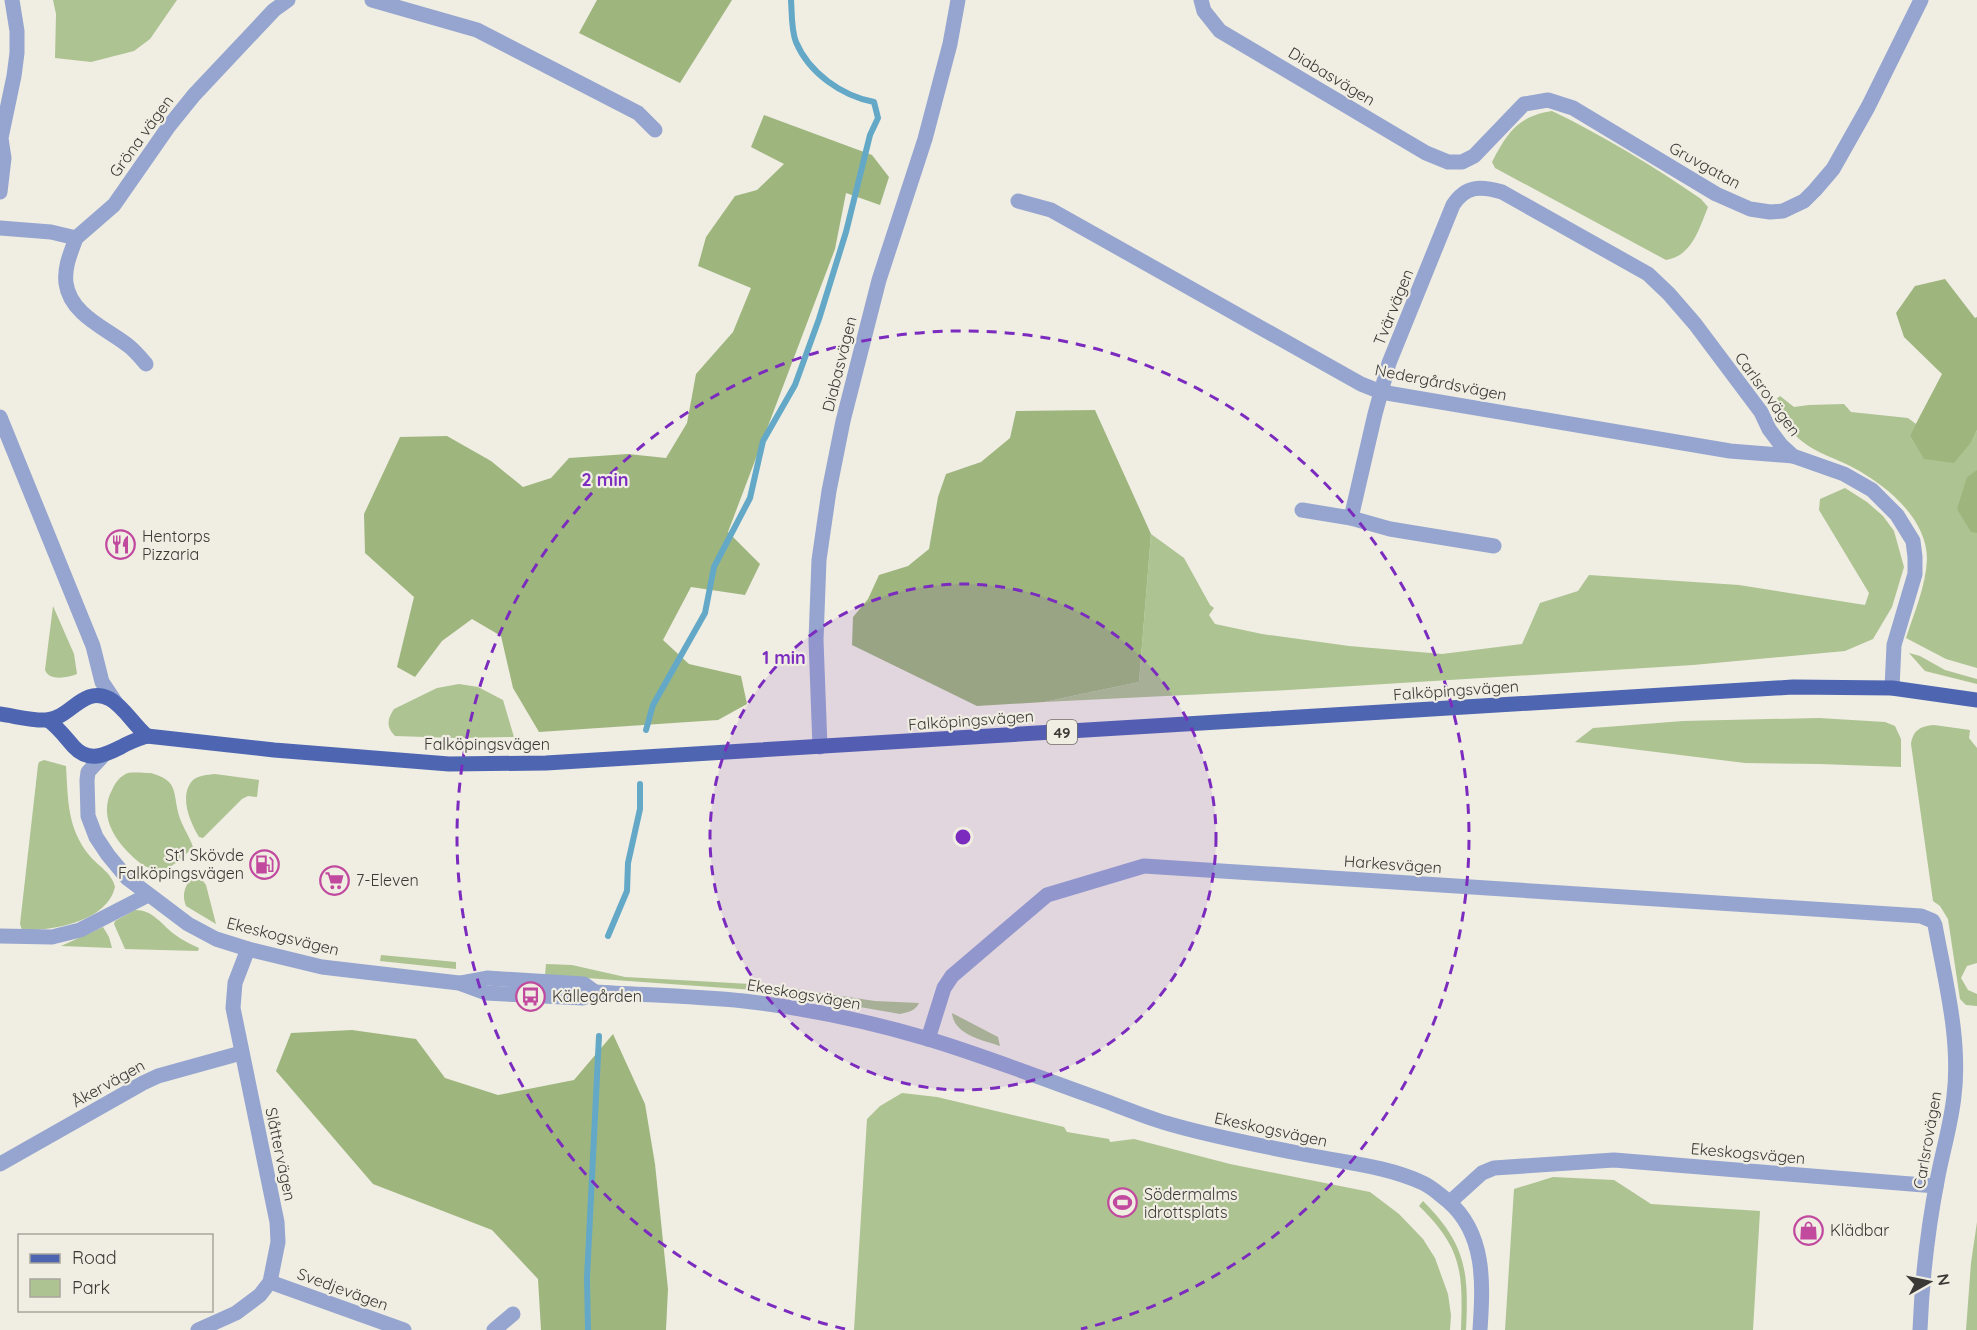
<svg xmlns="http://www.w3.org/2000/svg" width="1977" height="1330" viewBox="0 0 1977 1330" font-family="Quicksand,sans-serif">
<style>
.green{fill:#adc391}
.forest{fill:#9eb67e}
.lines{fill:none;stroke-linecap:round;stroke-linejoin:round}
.stream{stroke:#64a8c7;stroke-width:6}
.minor{stroke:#95a5cf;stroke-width:15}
.major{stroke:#4e66b1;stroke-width:15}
.ring{fill:none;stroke:#7b2cbf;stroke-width:3;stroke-dasharray:10 8}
.labels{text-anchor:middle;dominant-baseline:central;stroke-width:4.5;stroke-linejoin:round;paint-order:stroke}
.shield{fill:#f0ede3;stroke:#716f69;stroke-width:1.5}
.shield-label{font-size:15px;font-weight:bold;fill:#3a3935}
.street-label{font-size:16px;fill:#3a3935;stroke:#f0ede3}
.poi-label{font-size:16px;fill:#3a3935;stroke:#f0ede3;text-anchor:start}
.centre{fill:#7b2cbf;stroke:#f0ede3;stroke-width:3}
.ring-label{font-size:18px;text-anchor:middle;font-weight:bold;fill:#7b2cbf;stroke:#f0ede3;stroke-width:4.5;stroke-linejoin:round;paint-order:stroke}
</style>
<rect width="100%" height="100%" fill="#f0ede3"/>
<!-- green -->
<g class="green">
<polygon points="53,0 177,0 150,39 134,51 91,62 55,58 56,14"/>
<path d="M1552 111C1604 136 1653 166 1701 199L1708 207C1699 229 1692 256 1666 260L1495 168 1492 162C1507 133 1518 116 1552 111Z"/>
<path d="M1780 396 1794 407 1809 405 1844 404 1851 412 1908 418 1916 424 1910 435 1972 441 1977 430V668L1946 659 1906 638C1914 613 1926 586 1927 559 1927 518 1885 484 1852 467 1837 459 1817 453 1803 442 1790 432 1782 417 1773 402Z"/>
<polygon points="1845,488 1867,502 1883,516 1894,531 1904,567 1892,607 1873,639 1845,651 1693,665 1288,690 1044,702 1139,682 1151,534 1184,558 1210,605 1214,608 1209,615 1215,624 1262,634 1349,646 1442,654 1522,644 1540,603 1578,591 1589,575 1739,585 1865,605 1869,593 1819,510 1820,499"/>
<path d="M53 606 74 654 77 674C67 678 49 681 45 670Z"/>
<polygon points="1909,653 1920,656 1945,670 1977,679 1977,684 1925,671"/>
<path d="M459 684 478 687 503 700 514 737 456 738 395 736C386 727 387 719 394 709L437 688Z"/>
<polygon points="1819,718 1885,722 1895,726 1901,739 1901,767 1820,764 1745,763 1575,742 1593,728 1683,721"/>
<path d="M1934 725 1970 730 1969 738 1977 748V963L1967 966 1961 978 1968 990 1977 994V1006L1966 1005 1960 999 1948 919 1940 906 1933 901 1911 744C1913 730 1921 726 1934 725Z"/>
<path d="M44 760 66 766C68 799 67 828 89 855 98 866 112 873 115 887 107 922 52 931 22 930L20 924 38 765 39 762Z"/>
<path d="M151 773C177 781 173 789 178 812 181 825 189 835 193 847 184 856 176 866 163 869 149 871 140 864 131 855 113 838 99 814 112 790 115 783 120 776 128 773 134 772 144 773 151 773Z"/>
<path d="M215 774 259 780 257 797 248 796 242 799 203 838 199 837C190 822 179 797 192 781 198 775 207 775 215 774Z"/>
<path d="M197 879 203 881 206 885 216 924 186 906C182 896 184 888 190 880Z"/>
<path d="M135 910C153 910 160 923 174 934 182 940 190 944 199 948L198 951 125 949 114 924 115 921Z"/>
<polygon points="103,927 109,937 112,948 61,946"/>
<polygon points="381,955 456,962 456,969 380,961"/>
<path d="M546 964 572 965 625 977 767 985 875 1001 919 1003C915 1011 909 1012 900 1014L768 991 545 975Z"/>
<path d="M952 1013 998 1037 1000 1046C983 1040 954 1035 952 1013Z"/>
<polygon points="902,1093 937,1097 1064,1127 1067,1132 1109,1139 1110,1142 1134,1139 1230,1164 1370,1192 1399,1214 1423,1239 1435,1258 1448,1294 1451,1315 1450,1330 854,1330 867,1119 880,1106"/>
<polygon points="1553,1177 1614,1180 1651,1204 1760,1211 1753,1330 1505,1330 1514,1189"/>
<path d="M1423 1201C1466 1244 1469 1271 1466 1330H1461C1463 1271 1462 1248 1419 1206Z"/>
<polygon points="1977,1222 1977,1330 1966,1330 1971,1263"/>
</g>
<!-- forest -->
<g class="forest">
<polygon points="597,0 732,0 680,83 579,33"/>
<polygon points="764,115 872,155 889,177 880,205 846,193 835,249 728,532 760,564 745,595 691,587 663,640 689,664 741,676 747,704 718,720 539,732 513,688 501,636 472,619 442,641 415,677 397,667 414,597 365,553 364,514 400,437 447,436 491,461 523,487 551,478 569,458 628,454 666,458 687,423 696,374 733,332 751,288 698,266 706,237 735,196 757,190 784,164 751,147"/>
<polygon points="1945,279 1975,318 1977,317 1977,430 1972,441 1954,463 1924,459 1910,435 1942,374 1904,337 1896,313 1915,286"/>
<polygon points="1095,410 1151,534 1139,682 1044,702 977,706 852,645 853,617 868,599 879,575 908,566 929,549 938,497 946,474 981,462 1010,438 1016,411"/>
<polygon points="1977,470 1977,533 1971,532 1957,509 1967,477"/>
<polygon points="352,1030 416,1039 445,1078 498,1095 574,1080 613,1034 645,1104 655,1164 668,1289 666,1330 541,1330 538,1279 492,1230 373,1184 276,1071 291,1033"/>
</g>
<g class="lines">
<!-- stream -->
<g class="stream">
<path d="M646 730 653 705 705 613 714 567 750 498 763 441 795 385 819 319 846 232 870 135 878 118 874 102C842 96 809 73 796 42 791 30 792 12 791 0"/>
<polyline points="608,936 627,891 628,863 640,809 640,784"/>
<polyline points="588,1330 587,1278 599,1036"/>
</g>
<!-- minor -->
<g class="minor">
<polyline points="372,0 477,30 638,113 655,130"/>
<polyline points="1201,0 1204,11 1220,31 1426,153 1448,162 1462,162 1474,156 1524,104 1548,100 1573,108 1716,194 1750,209 1770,212 1783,211 1804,201 1815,190 1833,169 1868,107 1921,0"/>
<polyline points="0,192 4,158 1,138 14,76 17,53 17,31 12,0"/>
<polyline points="1018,201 1051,210 1361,384 1381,392 1730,451 1793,456"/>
<polyline points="0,228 51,232 76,238 114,205 169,126 194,95 274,10 288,0"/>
<path d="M76 238C71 252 64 267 66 283 70 315 108 329 130 347 136 352 141 358 146 364"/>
<polyline points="0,417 93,646 102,682 116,703"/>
<polyline points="1302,510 1351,518 1390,529 1494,546"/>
<path d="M1351 518 1375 414 1389 363 1453 205C1466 185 1481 186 1502 192L1648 274 1669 294 1695 324 1761 412 1769 429 1781 445 1793 456 1844 474 1872 490 1897 515 1913 541 1915 557V574L1894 645 1892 688"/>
<polyline points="820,747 816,640 819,560 829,491 843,421 879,280 925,139 950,44 958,0"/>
<path d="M102 757 88 772 87 780 88 816 96 837 108 855 127 878 188 924 216 939 248 949 322 967 459 983 486 993 583 998 595 992C645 995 695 996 744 1001 805 1008 867 1021 925 1038 986 1056 1045 1080 1105 1101 1127 1109 1150 1119 1173 1125 1219 1138 1266 1147 1313 1156 1349 1163 1389 1167 1423 1183 1432 1187 1440 1195 1448 1201 1486 1234 1483 1284 1480 1330"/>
<polyline points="0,936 52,937 80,930 148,895"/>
<polyline points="460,983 487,978 584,984 595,992"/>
<path d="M928 1039 944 988 952 976 1047 895 1144 866 1921 916 1933 921 1935 925C1945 980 1961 1040 1954 1096 1951 1124 1943 1150 1938 1176 1928 1227 1922 1279 1920 1330"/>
<polyline points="0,1164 143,1083 158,1076 241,1053"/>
<polyline points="1450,1202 1482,1173 1494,1168 1614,1160 1936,1186"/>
<polyline points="270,1282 404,1330"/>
<polyline points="198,1330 236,1313 260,1295 270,1282 278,1242 277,1222 233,1008 235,983 248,949"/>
<polyline points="494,1330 513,1314"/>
</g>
<!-- major -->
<g class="major">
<path d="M0 714C15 716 32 721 47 720 71 718 83 685 110 699 124 707 134 725 147 736"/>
<path d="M48 720C59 728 65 737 74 747 89 763 105 755 121 747 129 742 138 739 147 736"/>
<polyline points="147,736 274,750 449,764 546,763 1793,687 1892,688 1977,700"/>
</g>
</g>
<!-- distance rings -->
<circle cx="963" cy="837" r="253" fill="#7b2cbf" fill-opacity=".12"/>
<g class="ring">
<circle cx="963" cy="837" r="253"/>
<path d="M845 1329A506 506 0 1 1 1081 1329"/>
</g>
<!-- icons -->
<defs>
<symbol id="restaurant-ring" viewBox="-11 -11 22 22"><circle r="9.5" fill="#f0ede3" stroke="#c14a9f" stroke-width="1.5"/><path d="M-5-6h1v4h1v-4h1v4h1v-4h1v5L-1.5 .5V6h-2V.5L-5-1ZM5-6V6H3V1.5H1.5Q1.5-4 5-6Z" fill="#c14a9f"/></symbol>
<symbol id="fuel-ring" viewBox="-11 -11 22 22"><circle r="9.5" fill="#f0ede3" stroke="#c14a9f" stroke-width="1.5"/><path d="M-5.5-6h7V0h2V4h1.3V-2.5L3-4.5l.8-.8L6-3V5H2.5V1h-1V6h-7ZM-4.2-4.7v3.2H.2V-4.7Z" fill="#c14a9f"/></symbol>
<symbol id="supermarket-ring" viewBox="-11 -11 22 22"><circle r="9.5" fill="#f0ede3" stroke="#c14a9f" stroke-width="1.5"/><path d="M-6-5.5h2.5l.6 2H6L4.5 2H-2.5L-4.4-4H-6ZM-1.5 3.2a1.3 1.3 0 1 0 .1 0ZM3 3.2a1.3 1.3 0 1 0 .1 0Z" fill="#c14a9f"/></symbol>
<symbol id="bus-ring" viewBox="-11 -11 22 22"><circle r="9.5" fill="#f0ede3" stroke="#c14a9f" stroke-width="1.5"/><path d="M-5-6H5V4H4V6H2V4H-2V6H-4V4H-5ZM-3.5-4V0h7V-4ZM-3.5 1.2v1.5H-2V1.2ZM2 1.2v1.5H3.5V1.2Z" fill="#c14a9f"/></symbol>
<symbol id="stadium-ring" viewBox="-11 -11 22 22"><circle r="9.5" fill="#f0ede3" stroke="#c14a9f" stroke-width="1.5"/><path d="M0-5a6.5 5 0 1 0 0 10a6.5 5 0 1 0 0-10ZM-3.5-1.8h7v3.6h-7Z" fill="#c14a9f"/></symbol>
<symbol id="shop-ring" viewBox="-11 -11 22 22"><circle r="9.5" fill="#f0ede3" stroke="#c14a9f" stroke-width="1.5"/><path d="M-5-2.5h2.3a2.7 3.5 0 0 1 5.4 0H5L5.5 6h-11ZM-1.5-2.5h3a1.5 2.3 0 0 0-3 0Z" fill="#c14a9f"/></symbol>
</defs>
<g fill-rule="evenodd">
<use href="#restaurant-ring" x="104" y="528" width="33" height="33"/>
<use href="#fuel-ring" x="248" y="848" width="33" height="33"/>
<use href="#supermarket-ring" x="318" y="864" width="33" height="33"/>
<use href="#bus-ring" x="514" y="980" width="33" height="33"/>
<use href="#stadium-ring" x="1106" y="1186" width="33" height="33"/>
<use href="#shop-ring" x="1792" y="1214" width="33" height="33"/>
</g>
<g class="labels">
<!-- shield labels -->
<rect class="shield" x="1047" y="720" width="30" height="24" rx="4.5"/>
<g class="shield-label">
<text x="1062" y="732">49</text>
</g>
<!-- street labels -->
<g class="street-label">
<text transform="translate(1332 76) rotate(31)">Diabasvägen</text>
<text transform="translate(141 136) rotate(-54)">Gröna vägen</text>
<text transform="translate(1705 165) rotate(29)">Gruvgatan</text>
<text transform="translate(1393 307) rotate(-68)">Tvärvägen</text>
<text transform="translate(839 364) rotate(-76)">Diabasvägen</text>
<text transform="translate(1441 382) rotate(11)">Nedergårdsvägen</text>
<text transform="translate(1768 394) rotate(54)">Carlsrovägen</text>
<text transform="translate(1456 690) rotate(-4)">Falköpingsvägen</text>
<text transform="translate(971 720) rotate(-4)">Falköpingsvägen</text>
<text x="487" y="744">Falköpingsvägen</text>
<text transform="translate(1393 864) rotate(4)">Harkesvägen</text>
<text transform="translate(283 936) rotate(14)">Ekeskogsvägen</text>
<text transform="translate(804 994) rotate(10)">Ekeskogsvägen</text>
<text transform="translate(108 1083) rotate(-29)">Åkervägen</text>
<text transform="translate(1271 1129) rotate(12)">Ekeskogsvägen</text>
<text transform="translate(1927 1140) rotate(-80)">Carlsrovägen</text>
<text transform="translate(1748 1153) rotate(5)">Ekeskogsvägen</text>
<text transform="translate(281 1154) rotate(78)">Slåttervägen</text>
<text transform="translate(343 1289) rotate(20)">Svedjevägen</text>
</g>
<!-- poi labels -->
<g class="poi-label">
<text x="142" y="536">Hentorps<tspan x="142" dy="18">Pizzaria</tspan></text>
<text x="244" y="855" text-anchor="end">St1 Skövde<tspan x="244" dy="18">Falköpingsvägen</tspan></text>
<text x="356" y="880">7-Eleven</text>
<text x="552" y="996">Källegården</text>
<text x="1144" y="1194">Södermalms<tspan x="1144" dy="18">idrottsplats</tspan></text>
<text x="1830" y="1230">Klädbar</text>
</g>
</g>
<circle cx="963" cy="837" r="9" class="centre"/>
<g class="ring-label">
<text x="605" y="486">2 min</text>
<text x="784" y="664">1 min</text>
</g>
<!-- legend -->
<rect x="18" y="1234" width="195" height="78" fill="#f0ede3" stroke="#a7a59d" stroke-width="1.5"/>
<rect x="30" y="1254" width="30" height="9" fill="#4e66b1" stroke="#a7a59d" stroke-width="1.5"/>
<text x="72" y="1264" font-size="18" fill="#3a3935">Road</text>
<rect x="30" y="1279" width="30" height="18" fill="#adc391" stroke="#a7a59d" stroke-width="1.5"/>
<text x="72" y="1294" font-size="18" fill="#3a3935">Park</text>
<!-- north arrow -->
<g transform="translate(1929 1282) rotate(81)" stroke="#f0ede3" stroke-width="4.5" paint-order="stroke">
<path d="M0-4.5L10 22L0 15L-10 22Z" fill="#3a3935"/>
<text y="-9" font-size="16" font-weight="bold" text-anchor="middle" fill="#3a3935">N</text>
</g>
</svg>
